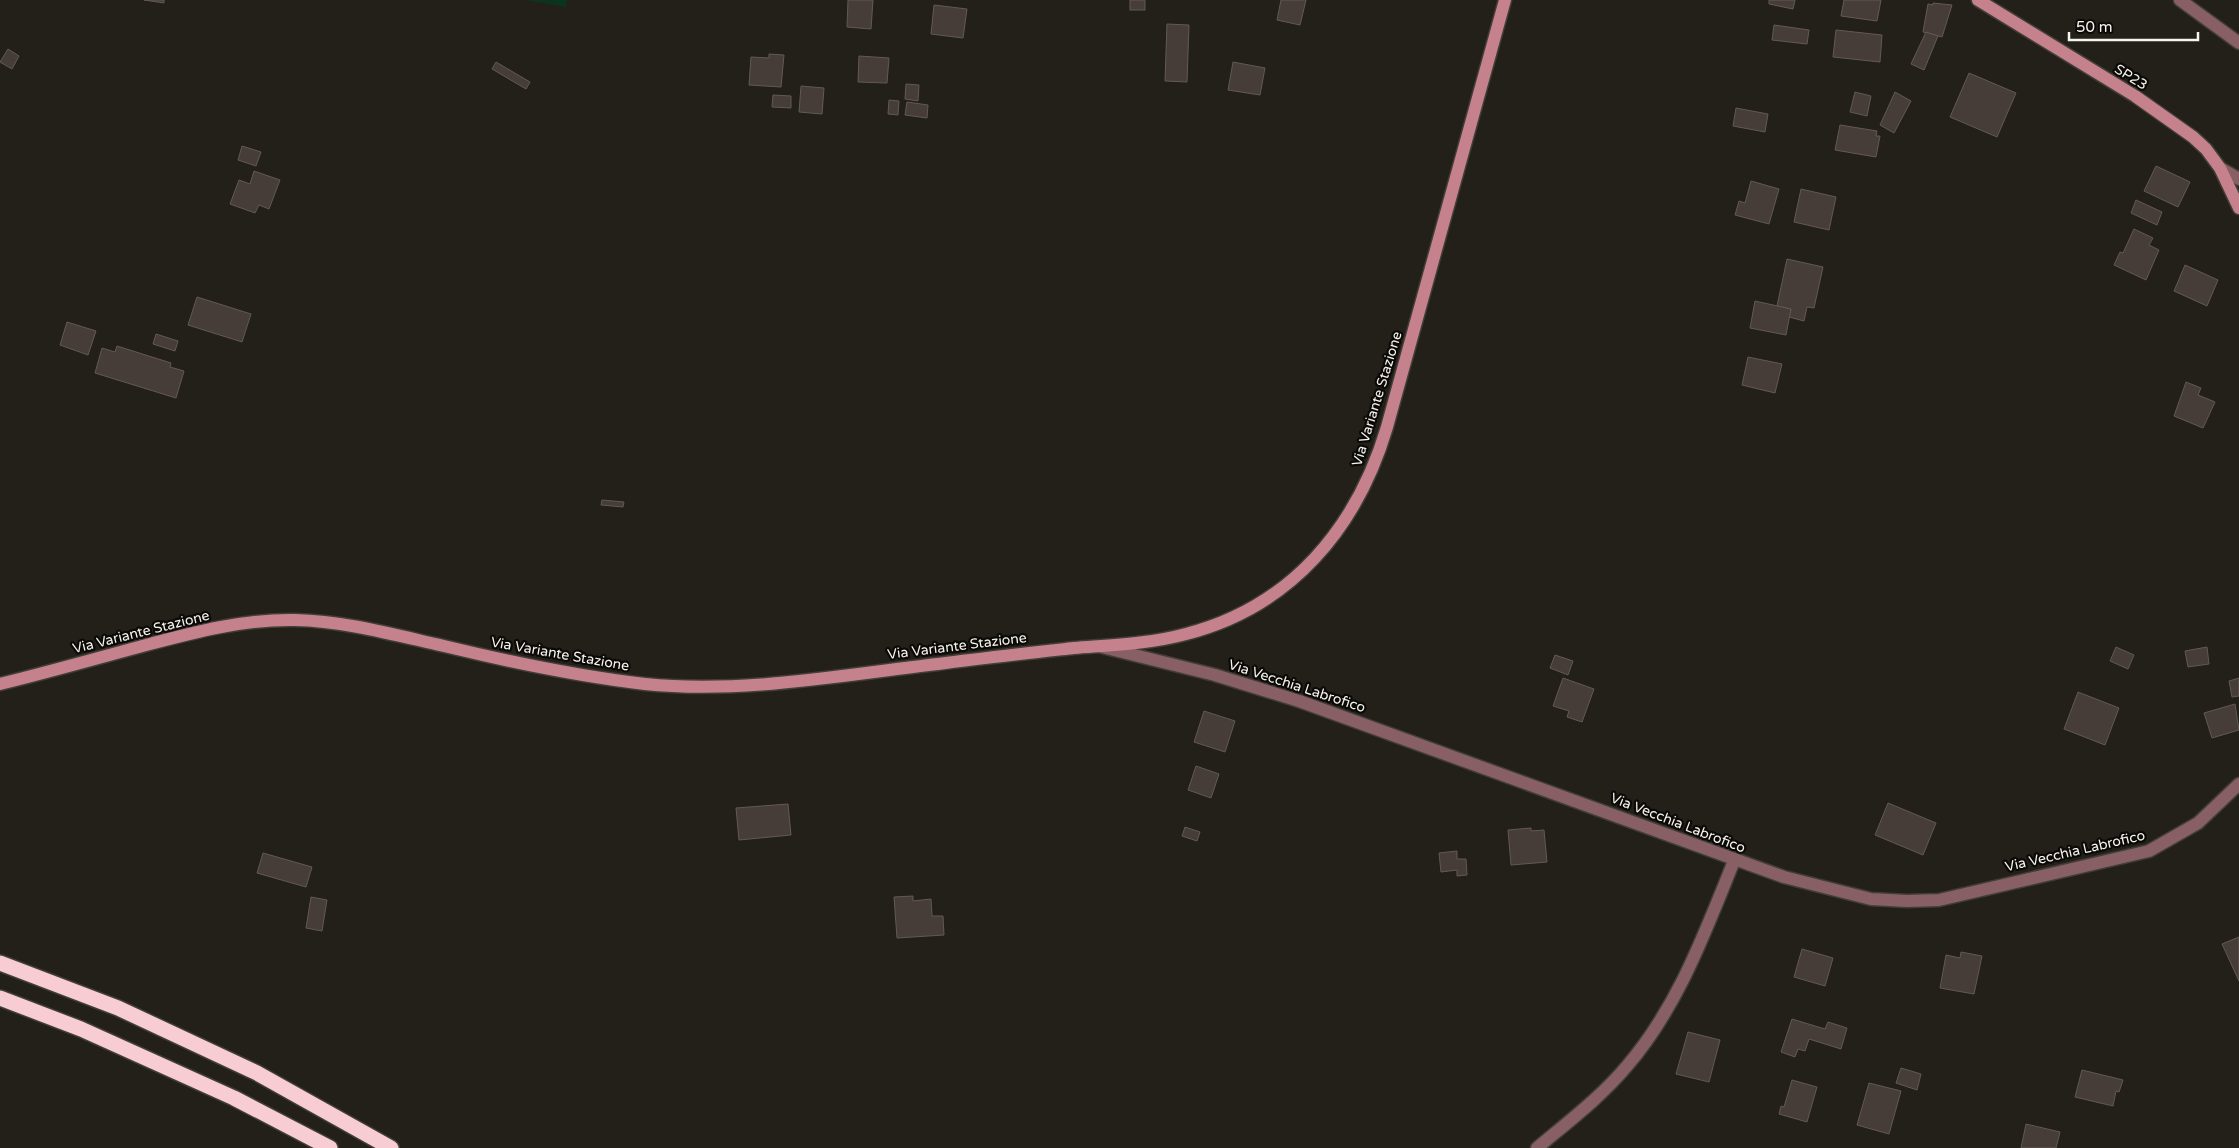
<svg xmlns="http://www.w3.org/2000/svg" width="2239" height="1148" viewBox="0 0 2239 1148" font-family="'Varela Round',sans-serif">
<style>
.green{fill:#0b331f}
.building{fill:#463d39;stroke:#625955}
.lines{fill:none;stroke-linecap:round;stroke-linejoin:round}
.street-casing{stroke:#413e37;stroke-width:15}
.secondary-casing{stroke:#413e37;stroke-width:15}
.highway-casing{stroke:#413e37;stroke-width:18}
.street{stroke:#895f66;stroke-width:12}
.secondary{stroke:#c5828d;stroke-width:12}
.highway{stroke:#f7ccd2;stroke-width:15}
.labels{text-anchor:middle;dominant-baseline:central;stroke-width:4.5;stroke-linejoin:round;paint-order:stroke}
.street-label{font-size:14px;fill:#f6f4ef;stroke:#0b0a07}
</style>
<rect width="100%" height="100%" fill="#232019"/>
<!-- green -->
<polygon class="green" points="525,0 567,0 566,7"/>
<!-- building -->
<g class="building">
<polygon points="144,0 164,0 164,3"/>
<polygon points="848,0 873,0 871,29 847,27"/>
<rect x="1130" y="0" width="15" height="10"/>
<polygon points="1281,0 1306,0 1300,25 1277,20"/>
<polygon points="1769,0 1795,0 1793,9 1769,4"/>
<polygon points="1844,0 1881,0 1877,21 1841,16"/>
<polygon points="1933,3 1952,5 1942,37 1923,32 1928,4 1933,5"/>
<polygon points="934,5 967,9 963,38 931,34"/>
<polygon points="1167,24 1189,25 1187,82 1165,81"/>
<polygon points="1774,25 1809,30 1807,44 1772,40"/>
<polygon points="1836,30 1882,35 1880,62 1833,57"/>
<polygon points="1926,32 1938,36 1924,70 1911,64"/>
<polygon points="8,49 19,56 12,69 0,62"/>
<polygon points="769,54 784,55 781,87 749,85 751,57 769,58"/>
<polygon points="859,56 889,58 887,83 858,82"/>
<polygon points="496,62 530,82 526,89 492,69"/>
<polygon points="1233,62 1265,68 1260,95 1228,90"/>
<polygon points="1969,73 2016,93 1997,137 1950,117"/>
<polygon points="906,84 919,85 918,101 905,99"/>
<polygon points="801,86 824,88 822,114 799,112"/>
<polygon points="1855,92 1871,96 1867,116 1850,112"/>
<polygon points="1895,92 1911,101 1894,133 1880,125"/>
<polygon points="773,95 791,96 791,108 772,107"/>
<polygon points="889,100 899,101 898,115 888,114"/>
<polygon points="907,102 928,105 927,118 905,115"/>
<polygon points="1736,108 1768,114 1765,132 1733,126"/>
<polygon points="1840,125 1877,131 1876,136 1880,136 1876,157 1835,150"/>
<polygon points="242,146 261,152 256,166 238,160"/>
<polygon points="2156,166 2190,182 2178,207 2144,191"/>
<polygon points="254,171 280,180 269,209 259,205 255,213 230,204 239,180 250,184"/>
<polygon points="1751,181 1779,189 1769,224 1735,215 1739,201 1745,203"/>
<polygon points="1801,189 1836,197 1829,230 1794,222"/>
<polygon points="2136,200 2162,212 2157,225 2131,213"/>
<polygon points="2134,229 2153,238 2149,245 2159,250 2146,280 2114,265 2120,252 2123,253"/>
<polygon points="1787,259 1823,267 1814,308 1807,307 1804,321 1789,317 1791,309 1777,306"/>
<polygon points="2185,265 2218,280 2207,306 2174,291"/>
<polygon points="197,297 251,314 242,342 188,325"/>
<polygon points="1755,301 1791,309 1786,335 1750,328"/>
<polygon points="67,322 96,331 88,355 60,345"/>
<polygon points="156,334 178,341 175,351 153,344"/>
<polygon points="117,346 171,363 170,367 184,371 176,398 95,373 102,348 115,352"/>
<polygon points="1748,357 1782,364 1775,393 1742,385"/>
<polygon points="2186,382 2201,388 2198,395 2215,402 2203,428 2174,416"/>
<polygon points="602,500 624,502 623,507 601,505"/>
<polygon points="2116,647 2134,655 2128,669 2110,661"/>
<polygon points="2207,647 2209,664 2188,667 2185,651"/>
<polygon points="1555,655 1573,661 1568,675 1550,668"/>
<polygon points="1563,678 1594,689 1582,722 1567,717 1569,711 1553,706"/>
<polygon points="2239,678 2239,696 2232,697 2229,681"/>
<polygon points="2078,692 2119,708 2105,745 2064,729"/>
<polygon points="2235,704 2239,730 2212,738 2204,713"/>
<polygon points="1204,711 1235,721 1225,752 1194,742"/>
<polygon points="1196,766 1219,774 1211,798 1188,790"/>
<polygon points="1888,803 1936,823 1923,855 1875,835"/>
<polygon points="788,804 791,835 739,840 736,808"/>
<polygon points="1185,827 1200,832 1197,841 1182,836"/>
<polygon points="1531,828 1531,831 1544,830 1547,862 1511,865 1508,830"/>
<polygon points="1457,851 1457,859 1466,859 1467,875 1457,876 1457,870 1441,872 1439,853"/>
<polygon points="263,853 312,867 306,887 257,873"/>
<polygon points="913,896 913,901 931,899 932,916 943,916 944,935 897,938 894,897"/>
<polygon points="311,897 327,900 322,931 306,928"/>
<polygon points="2239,937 2239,981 2222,944"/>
<polygon points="1802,949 1833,958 1825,986 1794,977"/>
<polygon points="1961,952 1982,956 1974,994 1940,988 1946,955 1960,958"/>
<polygon points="1792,1019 1825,1029 1828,1022 1847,1028 1841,1049 1809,1039 1805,1051 1798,1049 1795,1057 1781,1052"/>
<polygon points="1688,1032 1720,1040 1709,1082 1676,1074"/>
<polygon points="1901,1068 1921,1074 1917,1090 1896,1083"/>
<polygon points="2082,1070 2123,1080 2119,1092 2116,1091 2113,1106 2075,1097"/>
<polygon points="1792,1080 1817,1087 1807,1122 1779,1114 1781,1106 1784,1107"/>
<polygon points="1869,1083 1901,1091 1889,1134 1857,1125"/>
<polygon points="2026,1124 2060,1132 2056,1148 2021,1148"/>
</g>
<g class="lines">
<defs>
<g id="street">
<polyline points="2180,0 2239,43"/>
<polyline points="2220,168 2239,179"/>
<polyline points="1102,647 1215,675 1299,701 1784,877 1871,899 1907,901 1939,900 2149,851 2198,823 2239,784"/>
<path d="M1537 1148C1568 1122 1601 1097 1627 1066 1678 1007 1705 932 1734 861"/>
</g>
<g id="secondary">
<polyline points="1978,0 2135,96 2193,137 2206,149 2220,168 2239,208"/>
<path d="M0 684C49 672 98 658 146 645 195 632 244 619 295 620 345 621 395 635 444 646 510 662 577 676 645 684 742 694 842 675 938 664 983 658 1029 653 1074 648 1112 645 1149 644 1186 634 1291 607 1357 528 1387 427L1505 0"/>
</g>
<g id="highway">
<polyline points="0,963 118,1008 257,1073 391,1148"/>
<polyline points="0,998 81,1029 234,1098 330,1148"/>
</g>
</defs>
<!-- street casing -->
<use href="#street" class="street-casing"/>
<!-- secondary casing -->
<use href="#secondary" class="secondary-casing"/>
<!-- highway casing -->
<use href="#highway" class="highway-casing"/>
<!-- street -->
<use href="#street" class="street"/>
<!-- secondary -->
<use href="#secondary" class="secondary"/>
<!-- highway -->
<use href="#highway" class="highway"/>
</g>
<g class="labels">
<!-- street labels -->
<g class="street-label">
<text transform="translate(2131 77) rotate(32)">SP23</text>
<text transform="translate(1377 399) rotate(-73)">Via Variante Stazione</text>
<text transform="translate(141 632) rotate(-14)">Via Variante Stazione</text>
<text transform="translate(957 646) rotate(-7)">Via Variante Stazione</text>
<text transform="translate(560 654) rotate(10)">Via Variante Stazione</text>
<text transform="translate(1297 686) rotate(18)">Via Vecchia Labrofico</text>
<text transform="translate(1678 823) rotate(21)">Via Vecchia Labrofico</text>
<text transform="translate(2075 851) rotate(-13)">Via Vecchia Labrofico</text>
</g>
</g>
<!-- scale -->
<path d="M2069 32v8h129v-8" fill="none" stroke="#f6f4ef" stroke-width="2.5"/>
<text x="2076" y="32" font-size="15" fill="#f6f4ef" stroke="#0b0a07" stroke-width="4" paint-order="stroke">50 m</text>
</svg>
